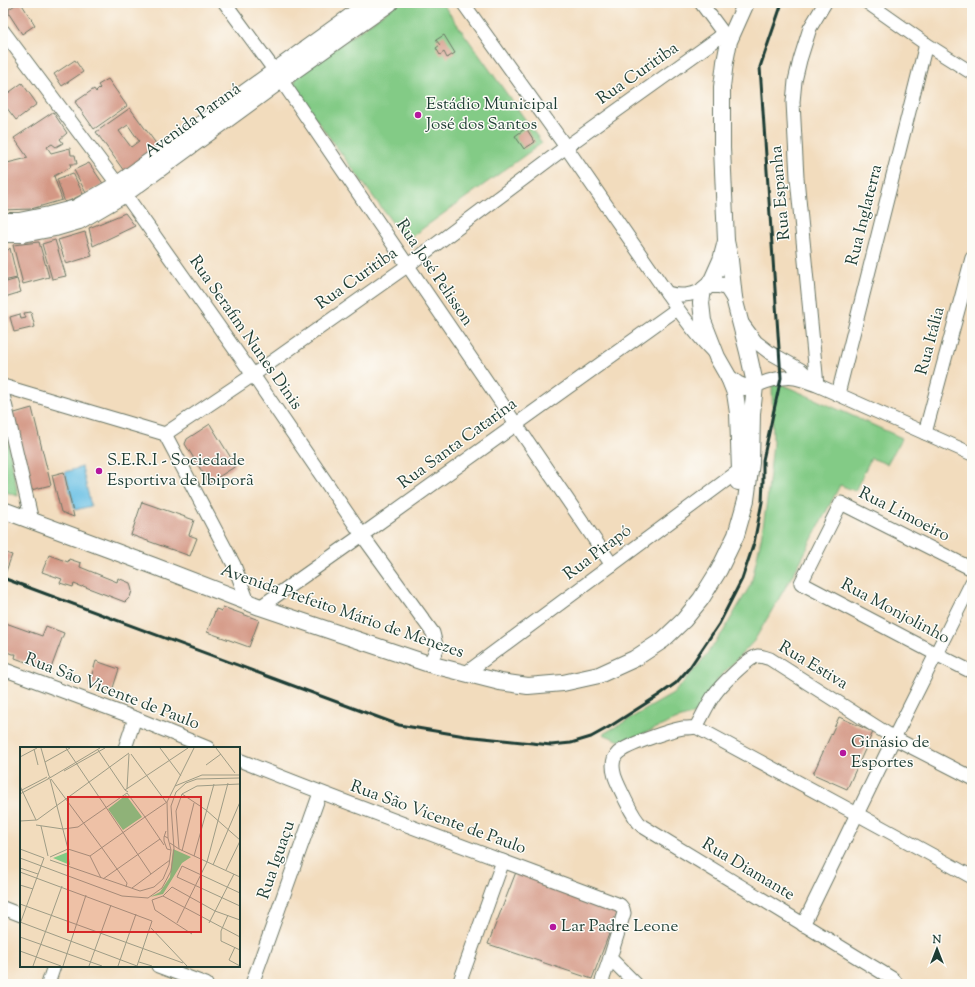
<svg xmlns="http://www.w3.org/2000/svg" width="975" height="987" viewBox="0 0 975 987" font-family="'Sorts Mill Goudy',serif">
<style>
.green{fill:#83cb86;stroke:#51845d}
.water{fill:#67bfe4;stroke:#437e8c}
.building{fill:#d49885;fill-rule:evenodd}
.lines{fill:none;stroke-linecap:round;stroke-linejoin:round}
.minor-casing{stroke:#697564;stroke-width:15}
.major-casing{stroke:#697564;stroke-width:18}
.minor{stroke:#fff;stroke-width:13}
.major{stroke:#fff;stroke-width:16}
.rail{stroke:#1f3d34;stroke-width:3}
.poi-dot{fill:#b5179e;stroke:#fdfcf7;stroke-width:1.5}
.labels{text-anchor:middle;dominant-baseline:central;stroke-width:3;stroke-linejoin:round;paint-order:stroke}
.street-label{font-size:17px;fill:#1f3d34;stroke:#fdfcf7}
.poi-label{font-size:17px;fill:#1f3d34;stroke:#fdfcf7;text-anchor:start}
.inset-road{fill:none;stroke:#9e9c86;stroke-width:1}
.view{fill:#d62828;fill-opacity:0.15;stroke:#d62828;stroke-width:2}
.inset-edge{fill:none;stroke:#1f3d34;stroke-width:2}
</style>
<rect width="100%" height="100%" fill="#fdfcf7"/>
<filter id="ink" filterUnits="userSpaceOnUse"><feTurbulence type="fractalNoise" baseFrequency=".025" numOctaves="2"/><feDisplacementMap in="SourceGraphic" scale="8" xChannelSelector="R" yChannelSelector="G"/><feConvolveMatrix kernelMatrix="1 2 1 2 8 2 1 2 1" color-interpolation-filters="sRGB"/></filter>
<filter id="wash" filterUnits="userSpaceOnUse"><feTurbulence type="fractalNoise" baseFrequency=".012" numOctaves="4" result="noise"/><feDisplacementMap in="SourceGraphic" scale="16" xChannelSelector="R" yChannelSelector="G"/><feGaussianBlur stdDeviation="0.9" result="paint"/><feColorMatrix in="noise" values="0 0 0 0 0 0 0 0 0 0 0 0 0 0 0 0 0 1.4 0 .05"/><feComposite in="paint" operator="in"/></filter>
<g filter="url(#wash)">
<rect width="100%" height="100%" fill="#f2dcbd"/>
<!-- green -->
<g class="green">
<polygon points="398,3 442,3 542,143 408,239 403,237 293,88 297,76"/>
<polygon points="772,380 902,438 887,464 871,458 855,491 840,485 799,564 754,641 718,679 698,713 675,720 638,736 620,741 603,734 673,694 697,667 723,632 751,584 761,539 767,501 773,443"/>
<polygon points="3,415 18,496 3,491"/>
</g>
<!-- water -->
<polygon class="water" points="82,467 91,506 75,510 65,472"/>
<g id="blocks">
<!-- building -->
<g class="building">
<polygon points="18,3 21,3 35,25 22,34 9,14 9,9"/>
<polygon points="444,35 455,53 447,58 444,52 440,55 436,48 440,45 436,40"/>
<polygon points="75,60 83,72 62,86 54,74"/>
<polygon points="108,79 127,106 94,129 75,102 94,89 96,92 100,88 98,85"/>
<polygon points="22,83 37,104 16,120 3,103 3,97"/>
<path d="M130 108 160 149 124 171 96 132ZM128 125 139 141 131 147 119 131Z"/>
<polygon points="53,112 67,133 60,139 63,143 56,147 52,144 47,147 51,153 70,148 71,155 75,155 77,164 70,164 71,167 54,176 62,200 31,209 3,210 3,164 28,158 14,138"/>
<polygon points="526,128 535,142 524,149 515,136"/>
<polygon points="89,163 104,185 86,193 74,170"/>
<polygon points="73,173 83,194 65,203 57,179"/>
<polygon points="125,213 135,226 93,246 89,228"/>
<polygon points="85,232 92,256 66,264 58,240"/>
<polygon points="55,240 66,276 52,279 42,244"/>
<polygon points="39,242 49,277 23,284 13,245"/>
<polygon points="10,248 17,278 3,281 3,255"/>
<polygon points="17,279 21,292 5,297 3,290 3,283"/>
<polygon points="31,312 35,327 14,332 10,317 20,314 21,319 26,318 24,313"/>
<polygon points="32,408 51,485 31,490 11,414"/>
<polygon points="210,424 236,466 209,483 185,444 187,439"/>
<polygon points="64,472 74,517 61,512 52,475"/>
<polygon points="142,502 194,520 189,535 197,538 190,556 131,535"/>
<polygon points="3,552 12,555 5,574 3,573"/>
<polygon points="49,555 68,562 69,559 81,563 80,567 117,582 118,578 130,583 132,591 130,597 125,602 83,586 82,587 74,584 73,587 60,583 62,579 42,572"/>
<polygon points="223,607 259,620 249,647 207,632 216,609 222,611"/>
<polygon points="3,622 42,636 46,626 64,633 50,671 15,658 16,654 12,654 7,652 6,656 3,655"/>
<polygon points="96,661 119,669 112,691 89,684"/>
<polygon points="839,717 873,732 847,789 813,774"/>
<polygon points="516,872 618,910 592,979 488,944"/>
</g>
</g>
</g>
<g filter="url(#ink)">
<use href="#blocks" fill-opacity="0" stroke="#697564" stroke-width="1"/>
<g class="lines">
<defs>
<g id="minor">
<polyline points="225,3 275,71 612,565"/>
<polyline points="701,3 724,34"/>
<polyline points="868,3 926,44 972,73"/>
<polyline points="3,31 125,194 253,375 362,535 433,633 437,649 429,664"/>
<path d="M667 293C681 297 691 295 703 290"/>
<polyline points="742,323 756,342 769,352 801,370 813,381"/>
<path d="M715 354C696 335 682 316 667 293L566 147 724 34 729 41"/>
<polyline points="817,385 797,178 793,102 795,81 800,60 810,28 825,3"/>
<polyline points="3,386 165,434 234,565 248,602"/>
<path d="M755 386C767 381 781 376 795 378 802 379 810 383 817 385L972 454"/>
<polyline points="838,394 926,44"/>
<polyline points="3,395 32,521"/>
<polyline points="925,433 972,258"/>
<polyline points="165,434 253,375 407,266 566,147 463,3"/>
<polyline points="972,569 841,503 801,583 936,654 972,672"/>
<polyline points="260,607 362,535 677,309"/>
<polyline points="3,669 135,718 208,748"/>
<polyline points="466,673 744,467"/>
<polyline points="696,727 857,814 972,877"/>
<polyline points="125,748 135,718"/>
<path d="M239 760C365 811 493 857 620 905L623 909 624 913 610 958 601 984"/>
<polyline points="3,908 21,915"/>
<polyline points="803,925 894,738 972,582"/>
<polyline points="610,958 636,984"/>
<polyline points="158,966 206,984"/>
<polyline points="48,984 54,966"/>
<polyline points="252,984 320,793"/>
<polyline points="459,984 503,861"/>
<path d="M897 984 893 979 642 826C634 819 629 807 624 797 619 786 610 772 614 759 615 757 616 755 617 754 625 745 671 730 683 728 687 728 692 728 696 727 702 717 707 705 714 695 720 686 749 657 758 656 762 656 767 658 770 659L894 738 972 778"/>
</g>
<g id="major">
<polyline points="3,221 19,221 49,215 76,208 118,184 369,3"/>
<polyline points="3,234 23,234 55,228 79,221 125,194 281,80 390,3"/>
<polyline points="709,285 719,285 727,287 734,298 748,352 754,379 755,386 744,387 737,384 729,378 717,357 703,321 701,303 703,290 709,285 713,278 721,260 726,241"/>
<polyline points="734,298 730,260 726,241 722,148 722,87 725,62 729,41 746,3"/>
<polyline points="729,378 735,393 738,413 740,471 738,482"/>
<polyline points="3,510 154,566 260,607 429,664 500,682 528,686 563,683 599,675 634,659 663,640 684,620 701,599 719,570 736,535 746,500 751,463 752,413 755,386"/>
</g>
</defs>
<!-- minor casing -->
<use href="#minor" class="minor-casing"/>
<!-- major casing -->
<use href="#major" class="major-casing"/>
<!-- minor -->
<use href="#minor" class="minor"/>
<!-- major -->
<use href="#major" class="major"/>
<!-- rail -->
<polyline class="rail" points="3,578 399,725 465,736 551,745 571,743 591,737 609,727 659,695 676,683 690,667 719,624 742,579 754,543 762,502 763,481 763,460 781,378 760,67 782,3"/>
</g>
</g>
<!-- markers -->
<g class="poi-dot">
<circle cx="418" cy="115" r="4"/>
<circle cx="99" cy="471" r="4"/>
<circle cx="843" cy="753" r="4"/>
<circle cx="553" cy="927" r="4"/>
</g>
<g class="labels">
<!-- street labels -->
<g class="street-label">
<text transform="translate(638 74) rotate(-35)">Rua Curitiba</text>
<text transform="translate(193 121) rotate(-36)">Avenida Paraná</text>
<text transform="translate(781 193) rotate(-95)">Rua Espanha</text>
<text transform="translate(865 215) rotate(-76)">Rua Inglaterra</text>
<text transform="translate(434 273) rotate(56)">Rua José Pelisson</text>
<text transform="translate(357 279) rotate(-35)">Rua Curitiba</text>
<text transform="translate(245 333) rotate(55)">Rua Serafim Nunes Dinis</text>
<text transform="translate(931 341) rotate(-75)">Rua Itália</text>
<text transform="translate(458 444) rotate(-36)">Rua Santa Catarina</text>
<text transform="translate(904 515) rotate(27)">Rua Limoeiro</text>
<text transform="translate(598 553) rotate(-37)">Rua Pirapó</text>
<text transform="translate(342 612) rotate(19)">Avenida Prefeito Mário de Menezes</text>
<text transform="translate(895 612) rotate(28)">Rua Monjolinho</text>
<text transform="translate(813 666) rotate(31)">Rua Estiva</text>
<text transform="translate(112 692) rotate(21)">Rua São Vicente de Paulo</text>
<text transform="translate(438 818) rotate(20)">Rua São Vicente de Paulo</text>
<text transform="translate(277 860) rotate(-71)">Rua Iguaçu</text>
<text transform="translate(748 870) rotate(31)">Rua Diamante</text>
</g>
<!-- poi labels -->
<g class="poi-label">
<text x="426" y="105">Estádio Municipal<tspan x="426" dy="20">José dos Santos</tspan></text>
<text x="107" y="461">S.E.R.I - Sociedade<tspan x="107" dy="20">Esportiva de Ibiporã</tspan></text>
<text x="851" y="743">Ginásio de<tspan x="851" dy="20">Esportes</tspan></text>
<text x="561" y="927">Lar Padre Leone</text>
</g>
</g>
<!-- overview -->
<g transform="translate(20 747)">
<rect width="220" height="220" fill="#f2dcbd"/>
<path d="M106 48 122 70 103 83 88 62ZM153 102 171 110 162 116 143 147 130 150 140 145 150 130ZM48 105 50 118 33 111Z" fill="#83cb86"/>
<path class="inset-road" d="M21 1 29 29M46 1 131 127M140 1 161 29M196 1 215 26M14 2 18 18M78 3 105 43M111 7 146 55M0 10 17 1M25 15 50 1M186 18 201 7M44 24 85 1M30 29 28 32 80 1M30 32 48 102M31 32 82 101 107 136 106 140M0 39 16 73M155 39 182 28H220M107 42 109 7M0 44 27 30M108 45 105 43 168 1M0 47 28 32M162 47 186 63 220 93M17 73 109 6M0 74 17 73M16 78 43 82 58 80 107 46M21 79 28 109M144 89 148 91 151 103 147 102 144 94V90L146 84M148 91 147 55 174 1M150 96 159 102 220 130M144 98 125 70 147 55M0 102 24 111M159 102 156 64 162 47 177 39 220 37M162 104 174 56M70 109 125 70 107 46M174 109 194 37M30 110 48 102 70 109 81 131M0 111 102 149 128 151 142 141 151 124 154 102 151 59 156 45 166 36 177 32 220 31M30 113 120 144 134 140 143 132 149 118 151 103M193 118 220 55M0 121 18 127M206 123 220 94M0 125 132 174 117 219M83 132 140 92M0 138 13 142M112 141 150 113M220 146 162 119 157 130 220 159M143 149 220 190M0 157 163 216M208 168 201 184V194L220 203M0 175 117 219M157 176 187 115 208 36M189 176 214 127M0 177 24 111M131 181 167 219M172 187 135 163 132 153 143 149 152 140 195 164 220 173M0 190 82 219M215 200 209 213 220 219M0 204 41 219M119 215 132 219M13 219 42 139M43 219 66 148M69 219 91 158M98 219 116 167"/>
<path class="view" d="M48 50H181V185H48Z"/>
<rect width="220" height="220" class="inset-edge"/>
</g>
<!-- margin -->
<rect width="975" height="987" fill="none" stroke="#fdfcf7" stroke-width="16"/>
<!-- north arrow -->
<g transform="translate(937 949)" stroke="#fdfcf7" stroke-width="3" paint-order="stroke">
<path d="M0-3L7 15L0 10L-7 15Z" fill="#1f3d34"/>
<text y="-6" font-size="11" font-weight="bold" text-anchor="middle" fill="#1f3d34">N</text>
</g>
</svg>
